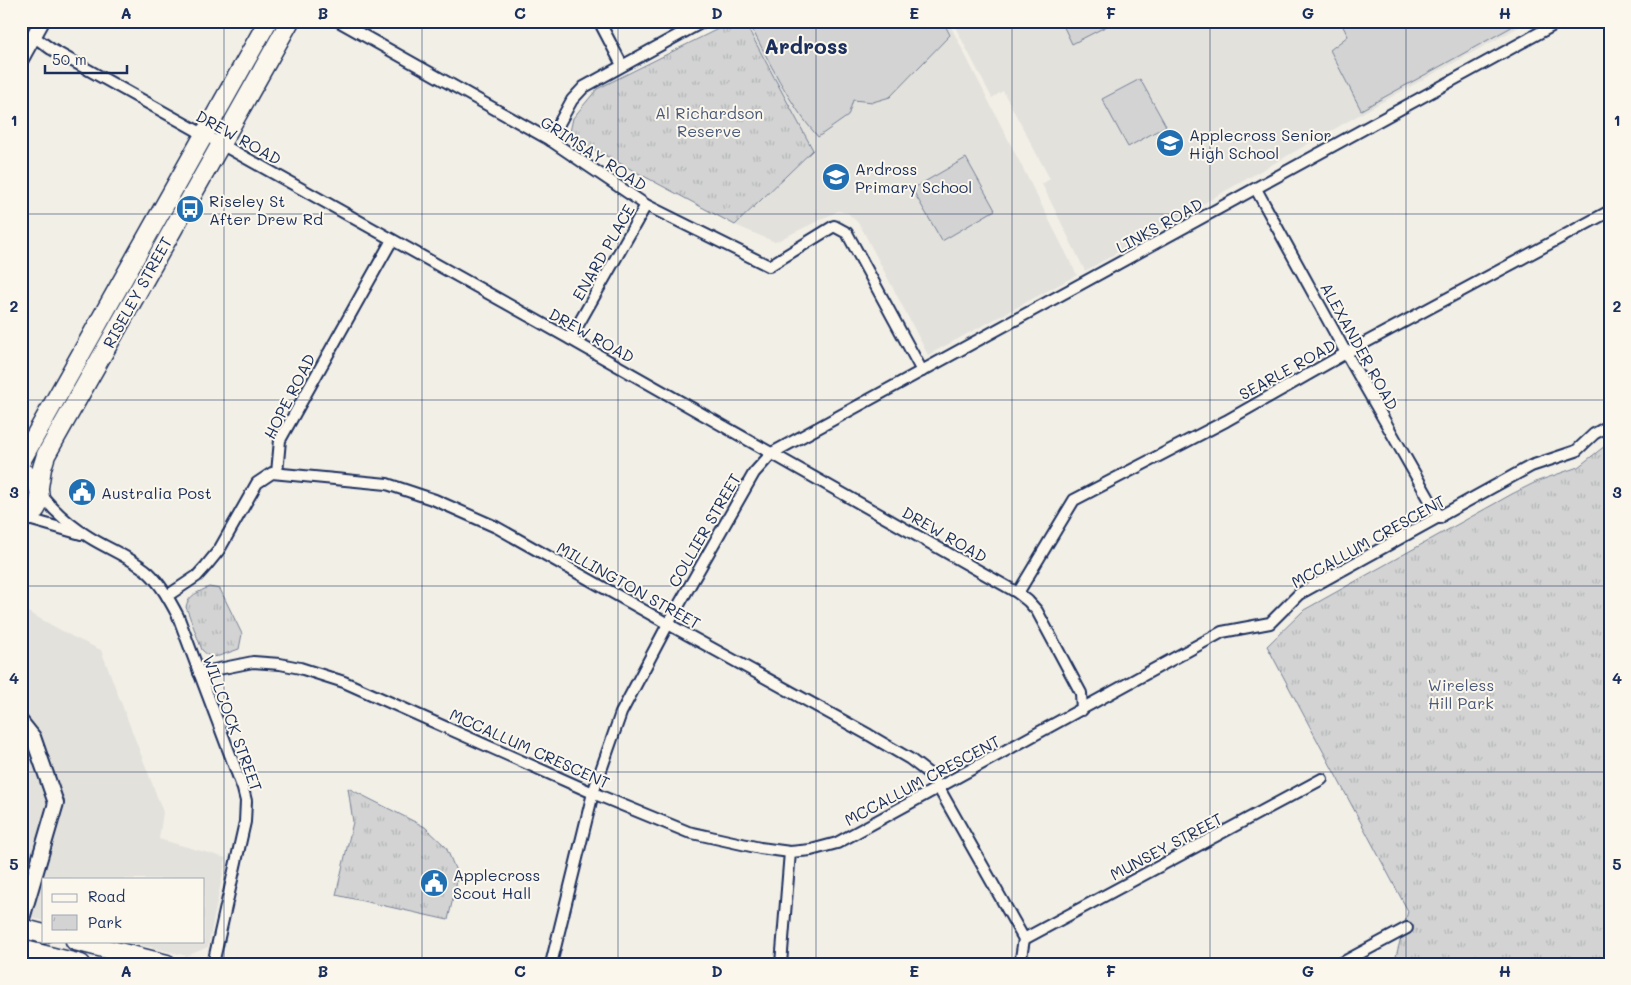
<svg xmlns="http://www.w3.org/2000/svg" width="1631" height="985" viewBox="0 0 1631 985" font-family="Mali,sans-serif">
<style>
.built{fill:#e2e1dc}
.green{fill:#d2d3d2;stroke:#768198}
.park{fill:url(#park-tufts);stroke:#768198}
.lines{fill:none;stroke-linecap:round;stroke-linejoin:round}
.street-casing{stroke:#1b2f5e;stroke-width:14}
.secondary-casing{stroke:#1b2f5e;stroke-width:18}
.highway-casing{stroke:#1b2f5e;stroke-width:21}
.street{stroke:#fbf7ec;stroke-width:10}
.secondary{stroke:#fbf7ec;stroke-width:14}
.highway{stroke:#fbf7ec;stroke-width:18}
.grid{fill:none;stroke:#1b2f5e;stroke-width:1;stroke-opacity:0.55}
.labels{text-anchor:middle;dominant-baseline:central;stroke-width:4;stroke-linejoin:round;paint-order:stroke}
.park-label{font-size:16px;fill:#49587b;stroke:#fbf7ec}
.poi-label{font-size:16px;fill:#1b2f5e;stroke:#fbf7ec;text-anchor:start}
.street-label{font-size:16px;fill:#1b2f5e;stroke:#fbf7ec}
.district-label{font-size:21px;font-weight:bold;fill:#1b2f5e;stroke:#fbf7ec}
.neatline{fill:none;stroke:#1b2f5e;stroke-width:2}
.grid-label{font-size:16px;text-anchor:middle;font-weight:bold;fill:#1b2f5e}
</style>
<defs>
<pattern id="park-tufts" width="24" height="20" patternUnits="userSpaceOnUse" patternTransform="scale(1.25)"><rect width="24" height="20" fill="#d2d3d2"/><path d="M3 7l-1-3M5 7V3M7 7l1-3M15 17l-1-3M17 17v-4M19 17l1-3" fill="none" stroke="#b4b5b7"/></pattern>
</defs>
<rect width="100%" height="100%" fill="#f2efe6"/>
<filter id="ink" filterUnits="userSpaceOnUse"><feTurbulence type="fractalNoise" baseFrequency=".02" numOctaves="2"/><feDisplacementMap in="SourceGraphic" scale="10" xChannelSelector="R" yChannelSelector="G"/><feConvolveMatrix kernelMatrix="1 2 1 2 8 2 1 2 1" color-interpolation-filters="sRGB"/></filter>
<g filter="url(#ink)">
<!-- built -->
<g class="built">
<polygon points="735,21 948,21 1077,275 928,355 860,225 848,213 838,211 775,242 735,225 582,143 570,132 573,118 601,88"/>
<polygon points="952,21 1530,21 1373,107 1085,271 1042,184 1050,179 1003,91 992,98"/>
<polygon points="21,608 73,637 101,650 163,812 159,839 226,858 208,947 187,956 125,941 204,941 204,879 44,879 44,921 21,915"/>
</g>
<!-- green -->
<g class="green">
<path d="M748 21H943L950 35 890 97 873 102 853 100 848 116 818 137C788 103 769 61 748 21Z"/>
<polygon points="1061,21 1105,21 1107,26 1072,44"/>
<polygon points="1340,21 1519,21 1517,24 1361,110 1330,50 1348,36"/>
<polygon points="1140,79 1166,126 1128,147 1102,99"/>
<polygon points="966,158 995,210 942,241 912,189"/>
</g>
<!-- park -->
<g class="park">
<polygon points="734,21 744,21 813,150 735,225 582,143 570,132 573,118 597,89"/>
<polygon points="1610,442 1610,964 1394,964 1408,911 1267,646 1304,610 1512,494 1538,481 1578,467"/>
<path d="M209 587 220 589 242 634 239 649 219 656 210 657 202 650 186 607C188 595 199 592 209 587Z"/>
<polygon points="348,788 425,827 446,847 458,876 448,920 336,895 353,822"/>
</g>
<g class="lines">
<defs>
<g id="street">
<polyline points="338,21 550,140 646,205 769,266 834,226 847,233 922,371"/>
<polyline points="599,21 622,65"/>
<polyline points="33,36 51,49 570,339 1018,593 1028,601 1037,611 1081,693 1082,710"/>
<polyline points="550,140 572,100 584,87 704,21"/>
<polyline points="1256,189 1346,353 1440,518"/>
<polyline points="570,339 646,205"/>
<polyline points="277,473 280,440 392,240"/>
<path d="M40 493C53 510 71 526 89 537 108 549 130 557 148 572 161 584 170 601 178 616L243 789 246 801 245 822 213 964"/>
<polyline points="25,518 81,534"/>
<polyline points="1018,593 1074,500 1226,421 1346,353 1610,211"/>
<polyline points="167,596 197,576 206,566 219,550 257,483 272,473 387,484 435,500 496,527 668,624 869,735 910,759 932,776 1024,939 1020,964"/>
<polyline points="199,673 253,662 280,664 300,668 344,682 593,793 688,832 760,848 790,852 811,850 837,843 1222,632 1270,623 1299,594 1531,466 1576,451 1594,434 1610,425"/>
<polyline points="1024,939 1322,779"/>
<polyline points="551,964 593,793 621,713 668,624 754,473 772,453 1561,21"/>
<polyline points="781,964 790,852"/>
<polyline points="1340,964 1407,928"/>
</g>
<g id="secondary">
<polyline points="21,59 42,21"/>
<polyline points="21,722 33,737 56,803 21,922"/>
</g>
<g id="highway">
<polyline points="21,461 268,21"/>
<path d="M21 472C45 480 47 512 21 519"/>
<polyline points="39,487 42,468 46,455 290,21"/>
<polyline points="21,928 44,934"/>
<polyline points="75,941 167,964"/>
<polyline points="21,949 81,964"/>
</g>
</defs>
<!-- street casing -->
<use href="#street" class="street-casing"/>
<!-- secondary casing -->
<use href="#secondary" class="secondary-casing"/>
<!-- highway casing -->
<use href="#highway" class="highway-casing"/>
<!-- street -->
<use href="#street" class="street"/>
<!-- secondary -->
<use href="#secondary" class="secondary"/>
<!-- highway -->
<use href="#highway" class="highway"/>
</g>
</g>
<!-- grid -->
<path class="grid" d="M224 21V964M422 21V964M618 21V964M816 21V964M1012 21V964M1210 21V964M1406 21V964M21 214H1610M21 400H1610M21 586H1610M21 772H1610"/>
<!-- icons -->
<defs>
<symbol id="school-disc" viewBox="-11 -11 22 22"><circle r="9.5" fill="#1f6fb2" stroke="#fbf7ec"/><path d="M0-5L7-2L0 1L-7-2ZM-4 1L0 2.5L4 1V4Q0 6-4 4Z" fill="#fff"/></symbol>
<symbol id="bus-disc" viewBox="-11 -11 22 22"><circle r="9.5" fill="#1f6fb2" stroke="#fbf7ec"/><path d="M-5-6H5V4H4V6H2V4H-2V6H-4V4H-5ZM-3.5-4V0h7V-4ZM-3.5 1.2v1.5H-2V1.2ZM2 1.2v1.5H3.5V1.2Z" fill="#fff"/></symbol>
<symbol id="civic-disc" viewBox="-11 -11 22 22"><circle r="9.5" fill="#1f6fb2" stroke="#fbf7ec"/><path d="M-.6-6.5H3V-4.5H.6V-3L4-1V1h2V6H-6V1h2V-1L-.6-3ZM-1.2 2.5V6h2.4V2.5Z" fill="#fff"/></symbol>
</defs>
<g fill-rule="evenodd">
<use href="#school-disc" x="1154" y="127" width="32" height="32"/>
<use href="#school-disc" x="820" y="161" width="32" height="32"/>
<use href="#bus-disc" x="174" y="193" width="32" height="32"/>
<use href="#civic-disc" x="66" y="476" width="32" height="32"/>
<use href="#civic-disc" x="418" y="867" width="32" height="32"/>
</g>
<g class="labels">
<!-- park labels -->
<g class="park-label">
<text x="709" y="112">Al Richardson<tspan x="709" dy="18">Reserve</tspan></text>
<text x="1461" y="684">Wireless<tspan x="1461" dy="18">Hill Park</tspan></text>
</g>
<!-- poi labels -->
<g class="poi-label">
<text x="1189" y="134">Applecross Senior<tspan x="1189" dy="18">High School</tspan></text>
<text x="855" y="168">Ardross<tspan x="855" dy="18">Primary School</tspan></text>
<text x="209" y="200">Riseley St<tspan x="209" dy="18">After Drew Rd</tspan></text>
<text x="101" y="492">Australia Post</text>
<text x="453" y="874">Applecross<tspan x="453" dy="18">Scout Hall</tspan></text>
</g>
<!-- street labels -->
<g class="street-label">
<text transform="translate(239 137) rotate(29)">DREW ROAD</text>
<text transform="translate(594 153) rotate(33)">GRIMSAY ROAD</text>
<text transform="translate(1159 225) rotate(-29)">LINKS ROAD</text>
<text transform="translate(603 252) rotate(-60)">ENARD PLACE</text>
<text transform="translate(137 292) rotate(-61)">RISELEY STREET</text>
<text transform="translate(592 335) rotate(29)">DREW ROAD</text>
<text transform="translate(1360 346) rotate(61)">ALEXANDER ROAD</text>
<text transform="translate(1287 369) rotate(-29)">SEARLE ROAD</text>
<text transform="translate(289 396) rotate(-63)">HOPE ROAD</text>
<text transform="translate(704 530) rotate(-60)">COLLIER STREET</text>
<text transform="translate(945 534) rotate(30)">DREW ROAD</text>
<text transform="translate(1368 541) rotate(-29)">MCCALLUM CRESCENT</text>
<text transform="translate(629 585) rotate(29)">MILLINGTON STREET</text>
<text transform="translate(233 723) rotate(70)">WILLCOCK STREET</text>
<text transform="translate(530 748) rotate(24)">MCCALLUM CRESCENT</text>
<text transform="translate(922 780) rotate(-28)">MCCALLUM CRESCENT</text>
<text transform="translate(1166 846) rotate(-28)">MUNSEY STREET</text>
</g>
<!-- district labels -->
<g class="district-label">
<text x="806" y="45">Ardross</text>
</g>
</g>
<!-- margin -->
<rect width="1631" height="985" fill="none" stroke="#fbf7ec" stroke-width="55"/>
<!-- legend -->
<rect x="42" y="878" width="162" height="65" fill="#fbf7ec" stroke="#a1a7b3"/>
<rect x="52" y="894" width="25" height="8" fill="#fbf7ec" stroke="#a1a7b3"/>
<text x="88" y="902" font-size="15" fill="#1b2f5e">Road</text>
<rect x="52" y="915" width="25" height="15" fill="url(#park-tufts)" stroke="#a1a7b3"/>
<text x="88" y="928" font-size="15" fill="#1b2f5e">Park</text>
<!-- scale -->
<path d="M45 65v8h82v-8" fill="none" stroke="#1b2f5e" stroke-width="2.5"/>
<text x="52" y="65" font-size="15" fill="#1b2f5e" stroke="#fbf7ec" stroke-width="4" paint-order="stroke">50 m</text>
<rect x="28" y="28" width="1576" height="930" class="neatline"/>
<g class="grid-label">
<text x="126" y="19">A</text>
<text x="323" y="19">B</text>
<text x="520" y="19">C</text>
<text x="717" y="19">D</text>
<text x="914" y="19">E</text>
<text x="1111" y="19">F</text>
<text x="1308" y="19">G</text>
<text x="1505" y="19">H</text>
<text x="14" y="126">1</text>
<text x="1617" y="126">1</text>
<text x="14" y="312">2</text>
<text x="1617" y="312">2</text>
<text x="14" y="498">3</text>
<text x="1617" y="498">3</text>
<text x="14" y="684">4</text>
<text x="1617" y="684">4</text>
<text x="14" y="870">5</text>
<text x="1617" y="870">5</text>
<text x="126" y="977">A</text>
<text x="323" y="977">B</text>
<text x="520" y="977">C</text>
<text x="717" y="977">D</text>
<text x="914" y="977">E</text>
<text x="1111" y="977">F</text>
<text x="1308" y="977">G</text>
<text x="1505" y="977">H</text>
</g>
</svg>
